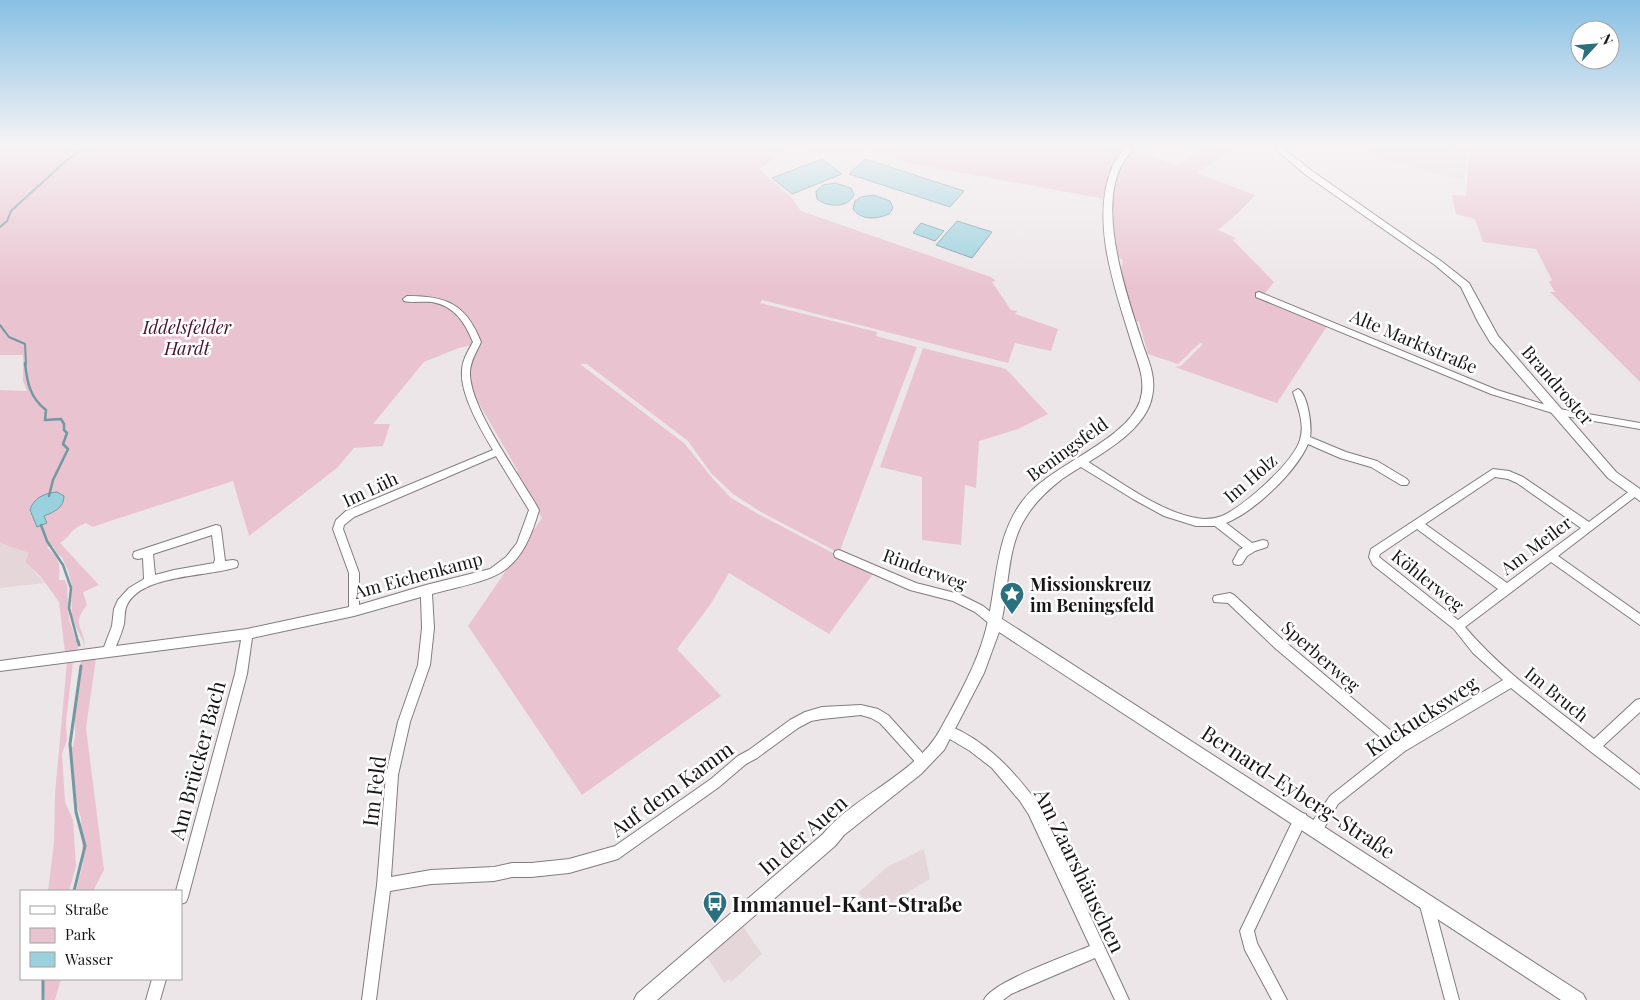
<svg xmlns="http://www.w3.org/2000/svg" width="1640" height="1000" viewBox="0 0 1640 1000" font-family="'Playfair Display',serif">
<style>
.built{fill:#e5d6da}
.green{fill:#e9c3d0;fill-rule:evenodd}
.water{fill:#99d1de;stroke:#7299a2}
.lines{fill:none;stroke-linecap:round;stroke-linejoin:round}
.stream-far2{stroke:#7299a2;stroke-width:2}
.stream-far1{stroke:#7299a2;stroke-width:2.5}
.stream{stroke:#7299a2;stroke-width:3}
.minor-casing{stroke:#827c7e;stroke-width:2}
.tertiary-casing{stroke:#827c7e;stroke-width:2}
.minor{fill:#fff;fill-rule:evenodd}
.tertiary{fill:#fff;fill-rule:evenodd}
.labels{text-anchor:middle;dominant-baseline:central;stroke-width:5;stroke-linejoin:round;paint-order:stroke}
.park-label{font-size:18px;font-style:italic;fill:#4a112b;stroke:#fff}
.street-label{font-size:18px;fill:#181617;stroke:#fff}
.poi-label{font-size:18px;font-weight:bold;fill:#181617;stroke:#fff;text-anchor:start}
.near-street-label{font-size:21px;fill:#181617;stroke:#fff}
.near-poi-label{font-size:21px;font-weight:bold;fill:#181617;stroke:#fff;text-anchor:start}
</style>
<rect width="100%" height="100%" fill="#ede6e8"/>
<!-- built -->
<g class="built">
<polygon points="1366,147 1445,147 1467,155 1463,180 1358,153"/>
<polygon points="0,543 29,553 25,562 45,583 0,588"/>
<polygon points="924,849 930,879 871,914 859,892 887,867"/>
<polygon points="743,927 762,954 731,982 729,979 724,983 707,957"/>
</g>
<!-- green -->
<g class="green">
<path d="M0 147H790L759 169 791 197 801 211 991 277 996 281 992 282 1011 310 1017 311 1015 314 1058 329 1051 351 1015 343 1008 363 762 300 760 303 877 332 876 336 917 347 839 553 761 512 733 494 711 473 688 441 587 364H580L685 444 713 479 731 498 760 515 873 574 829 634 729 573 710 605 677 649 721 696 582 795 468 626 542 518 515 472 518 471 470 388 468 368 472 345 459 348 424 362 373 424H390L383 446 354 448 337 468 249 536 233 481 92 527 86 523C69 529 73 535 60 543L99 585 83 592 87 605C69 628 87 627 84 649L83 641 72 619 71 583 68 571 62 557 58 555 53 546 47 547C60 561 60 560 59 580H65L67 585 69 619 78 646 77 651 65 653 59 602 41 577 25 562 29 553 0 543V390L27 391 23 381V355H0ZM50 493H60L64 496 44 517 30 513C29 501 40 496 50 493Z"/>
<polygon points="798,147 1125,147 1115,161 1105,196 1106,199 913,164 865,148 852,157 833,151 828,155"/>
<path d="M1206 147H1236L1197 173 1255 195 1239 212 1218 230 1236 238 1233 240 1274 282 1261 298 1327 326 1277 403 1175 367 1181 366 1203 344 1200 343 1178 364 1148 354 1139 322 1136 321C1127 300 1117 283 1123 260L1116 256 1111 200 1117 170 1130 149 1176 166Z"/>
<polygon points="1448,147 1640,147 1640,382 1550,292 1555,292 1549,282 1552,280 1536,249 1483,242 1475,219 1456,214 1452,195 1466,196 1469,156"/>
<polygon points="923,348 1006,369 1048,414 1018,429 979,441 976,488 965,485 961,545 922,540 922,477 880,467"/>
<polygon points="96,658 86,728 104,870 93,891 76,891 83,863 81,818 74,799 70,748 73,747 75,737 75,712 81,660"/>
<polygon points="67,662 73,662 66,722 67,740 62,754 65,802 73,820 76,866 69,891 48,891 54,843 55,794"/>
<polygon points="42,979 61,979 55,1000 45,1000"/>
</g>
<!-- water -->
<g class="water">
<polygon points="822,159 842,174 792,194 772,178"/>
<polygon points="865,159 964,191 950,207 849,174"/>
<path d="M835 183 851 188 854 195C847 209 827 207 817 199L816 191 823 185Z"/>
<path d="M873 195 890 201 893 208 889 214C877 219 862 221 853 209L855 201 861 197Z"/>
<polygon points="957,221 992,232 972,258 936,245"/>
<polygon points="921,223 944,231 935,241 913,233"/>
<path d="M57 492 64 496C64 508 54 512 44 516L47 523 37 527 30 510C33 498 45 493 57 492Z"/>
</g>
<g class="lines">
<!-- stream-far2 -->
<g class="stream-far2">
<polyline points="0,227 7,221 11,211 67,160 86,147"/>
<polyline points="0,325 9,337 25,344 26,364"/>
</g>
<!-- stream-far1 -->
<g class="stream-far1">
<path d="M25 363C27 382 30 398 46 410L45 420 61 419 64 424V430L67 433 63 444 68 449 53 480 49 496"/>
<polyline points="41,525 47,541 63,565 71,588 69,608 78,642"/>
</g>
<!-- stream -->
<g class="stream">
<polyline points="78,641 79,645"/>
<polyline points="74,891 85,846 76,812 70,744 81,666"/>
<polyline points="43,979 43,1000"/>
</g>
<defs>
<g id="minor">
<polygon points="1259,292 1497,390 1559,409 1640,423 1640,429 1559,415 1491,394 1256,297 1256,293"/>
<path d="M407 296C447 296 466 304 481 342 477 351 471 360 470 371 468 407 521 477 539 510 519 580 495 577 432 594L434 628 430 665 410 722 398 775 391 877 431 870 494 867 512 863H531L569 859 615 846 711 779 738 756 749 750 790 720 805 712 822 707 861 705 878 709 888 715 926 757 928 761 926 765 922 767 918 765 880 723 871 718 861 715 822 719 811 721 798 728 757 758 746 764 719 787 618 859 569 873 531 877H512L494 881 431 884 390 891 376 1000H362L377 885 386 775 398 722 418 665 422 628 421 597 354 616 252 638 247 674 188 897 186 902 181 904V891H176L235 674 241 640 0 671V661L104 647 112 626 114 609 118 600 129 588 144 579 143 558 138 559 134 558 133 555 134 552 216 525 220 526 221 529 225 561 233 560 237 561 238 564 237 567C208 577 142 574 127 605 124 611 125 618 124 624 122 632 119 639 116 646L247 629 349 607V573L333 529 336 520 346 511 493 450C481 430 460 394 462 371 462 361 468 351 473 342 465 323 455 306 432 302 423 301 413 303 404 301L403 299ZM496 456 529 510 517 543 506 557 490 569 426 585 359 605V573L343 529 344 525 354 517ZM212 535 215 559 214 563 174 570 155 575 153 554Z"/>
<path d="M1298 389C1308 394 1312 426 1310 437L1346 452 1377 461 1407 479 1409 482 1407 485H1401L1371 467 1340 458 1308 444C1296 472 1254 512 1226 523L1252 543 1263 540 1267 541 1268 544 1267 547 1255 551 1247 556 1242 564 1238 565 1234 564 1233 561 1239 550 1243 548 1215 526H1196L1164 516 1133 499 1076 464 1074 461 1076 458H1082C1117 479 1157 511 1196 518 1205 520 1214 519 1222 516 1244 506 1293 463 1300 440 1305 424 1298 407 1293 392Z"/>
<path d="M1493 469 1509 471 1523 477 1589 522 1631 490H1639L1640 493 1558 556 1640 614V625L1551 562 1465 627C1502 671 1550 704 1594 739L1636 700 1640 699V712L1603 746 1640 775V789L1590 751 1511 688 1405 751 1338 804 1320 835 1315 836 1310 835 1309 830 1310 825 1330 796 1392 747 1275 648 1228 603 1214 602 1213 599 1214 596 1230 593 1234 595 1283 640 1402 740 1503 680 1473 653 1454 629 1373 565 1369 557 1371 549ZM1495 477 1508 479 1517 483 1581 528 1507 583 1425 524ZM1417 529 1498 589 1458 620 1379 557 1380 554Z"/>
<polygon points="839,550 916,583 959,594 983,606 999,619 1001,622 999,625 995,627 991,625 975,612 953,601 910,590 835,557 834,554 835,551"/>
<path d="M947 725C986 740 1015 772 1039 805L1129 1000H1115L1095 958 1011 994 1003 1000H984C991 982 1069 955 1090 946L1029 815 1020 801 992 768 970 751 943 735 941 731 943 727Z"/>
<polygon points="1301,813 1306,814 1307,819 1254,931 1257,943 1287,1000 1272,1000 1245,950 1240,931 1296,814"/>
<polygon points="1426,895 1431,897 1433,902 1459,1000 1445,1000 1419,902 1421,897"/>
<polygon points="152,979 166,979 160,1000 146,1000"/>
</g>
<g id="tertiary">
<path d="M1126 147H1134C1130 153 1125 159 1121 166 1098 212 1126 293 1141 339 1147 359 1157 375 1152 397 1145 434 1091 459 1062 479 1048 490 1035 502 1026 517 1007 546 1009 586 1002 619L1583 994 1586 1000H1561L999 632 984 673 944 750 921 774 844 835 835 846 657 1000H634L637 994 823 834C855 795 915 775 940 730 957 699 976 666 985 633 998 587 993 538 1024 499 1052 464 1126 441 1140 401 1147 379 1137 362 1131 341 1115 288 1090 222 1112 168 1115 160 1121 153 1126 147Z"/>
<polygon points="1273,147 1282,147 1312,171 1441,261 1469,283 1498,336 1616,472 1640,489 1640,501 1608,478 1490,342 1478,322 1461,287 1435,265 1306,175"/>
</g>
</defs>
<!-- minor casing -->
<use href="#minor" class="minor-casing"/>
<!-- tertiary casing -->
<use href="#tertiary" class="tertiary-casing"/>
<!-- minor -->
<use href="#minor" class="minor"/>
<!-- tertiary -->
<use href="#tertiary" class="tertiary"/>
</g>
<!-- sky -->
<linearGradient id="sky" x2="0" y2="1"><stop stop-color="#88c0e4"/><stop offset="0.51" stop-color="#f7f4f5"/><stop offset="1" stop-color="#f7f4f5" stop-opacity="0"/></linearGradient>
<rect width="1640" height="287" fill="url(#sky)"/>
<!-- icons -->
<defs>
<symbol id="sight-pin" viewBox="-11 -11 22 30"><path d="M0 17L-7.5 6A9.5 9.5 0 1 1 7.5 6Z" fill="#2a707f" stroke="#fff"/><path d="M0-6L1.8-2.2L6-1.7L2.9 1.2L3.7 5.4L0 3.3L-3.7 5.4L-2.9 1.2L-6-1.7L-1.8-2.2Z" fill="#fff"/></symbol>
<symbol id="bus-pin" viewBox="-11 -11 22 30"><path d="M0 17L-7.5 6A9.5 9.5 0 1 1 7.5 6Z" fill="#2a707f" stroke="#fff"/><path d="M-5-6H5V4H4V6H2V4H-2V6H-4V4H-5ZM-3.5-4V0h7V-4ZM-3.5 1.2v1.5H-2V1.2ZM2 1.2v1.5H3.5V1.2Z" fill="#fff"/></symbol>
</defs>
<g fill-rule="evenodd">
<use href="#sight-pin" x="998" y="580" width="28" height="38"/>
<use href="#bus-pin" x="701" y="889" width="28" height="38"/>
</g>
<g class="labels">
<!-- park labels -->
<g class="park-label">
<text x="187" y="327">Iddelsfelder<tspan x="187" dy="21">Hardt</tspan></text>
</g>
<!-- street labels -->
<g class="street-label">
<text transform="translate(1414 341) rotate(23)">Alte Marktstraße</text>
<text transform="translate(1558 385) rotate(49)">Brandroster</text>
<text transform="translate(1067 449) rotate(-36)">Beningsfeld</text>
<text transform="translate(1250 478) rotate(-41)">Im Holz</text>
<text transform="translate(370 489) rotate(-25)">Im Lüh</text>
<text transform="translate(1536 545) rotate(-37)">Am Meiler</text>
<text transform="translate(925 569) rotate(20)">Rinderweg</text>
<text transform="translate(418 575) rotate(-15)">Am Eichenkamp</text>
<text transform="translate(1428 580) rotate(39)">Köhlerweg</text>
<text transform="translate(1321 656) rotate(41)">Sperberweg</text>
<text transform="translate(1557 694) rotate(39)">Im Bruch</text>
</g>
<!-- poi labels -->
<g class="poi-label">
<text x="1030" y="584">Missionskreuz<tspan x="1030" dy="21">im Beningsfeld</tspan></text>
</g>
<!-- near-street labels -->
<g class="near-street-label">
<text transform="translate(1421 715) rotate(-33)">Kuckucksweg</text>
<text transform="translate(196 760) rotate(-75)">Am Brücker Bach</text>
<text transform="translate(671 788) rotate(-36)">Auf dem Kamm</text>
<text transform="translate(373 791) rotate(-83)">Im Feld</text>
<text transform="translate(1299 791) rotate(33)">Bernard-Eyberg-Straße</text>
<text transform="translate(802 834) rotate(-41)">In der Auen</text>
<text transform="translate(1081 870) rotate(64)">Am Zaarshäuschen</text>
</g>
<!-- near-poi labels -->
<g class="near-poi-label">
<text x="732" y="903">Immanuel-Kant-Straße</text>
</g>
</g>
<!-- legend -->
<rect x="20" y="890" width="162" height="90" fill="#ffffff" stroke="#a3a2a2"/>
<rect x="30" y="906" width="25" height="8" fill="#ffffff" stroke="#a3a2a2"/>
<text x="65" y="915" font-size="15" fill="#181617">Straße</text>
<rect x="30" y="928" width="25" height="15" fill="#e9c3d0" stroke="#a3a2a2"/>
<text x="65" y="940" font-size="15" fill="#181617">Park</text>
<rect x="30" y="952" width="25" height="15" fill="#99d1de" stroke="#a3a2a2"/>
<text x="65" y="965" font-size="15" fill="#181617">Wasser</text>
<!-- north arrow -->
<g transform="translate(1595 45) rotate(64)"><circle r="24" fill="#ffffff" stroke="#a3a2a2"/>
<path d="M0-4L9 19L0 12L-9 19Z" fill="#2a707f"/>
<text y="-8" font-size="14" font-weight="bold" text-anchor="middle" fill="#181617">N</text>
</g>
</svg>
